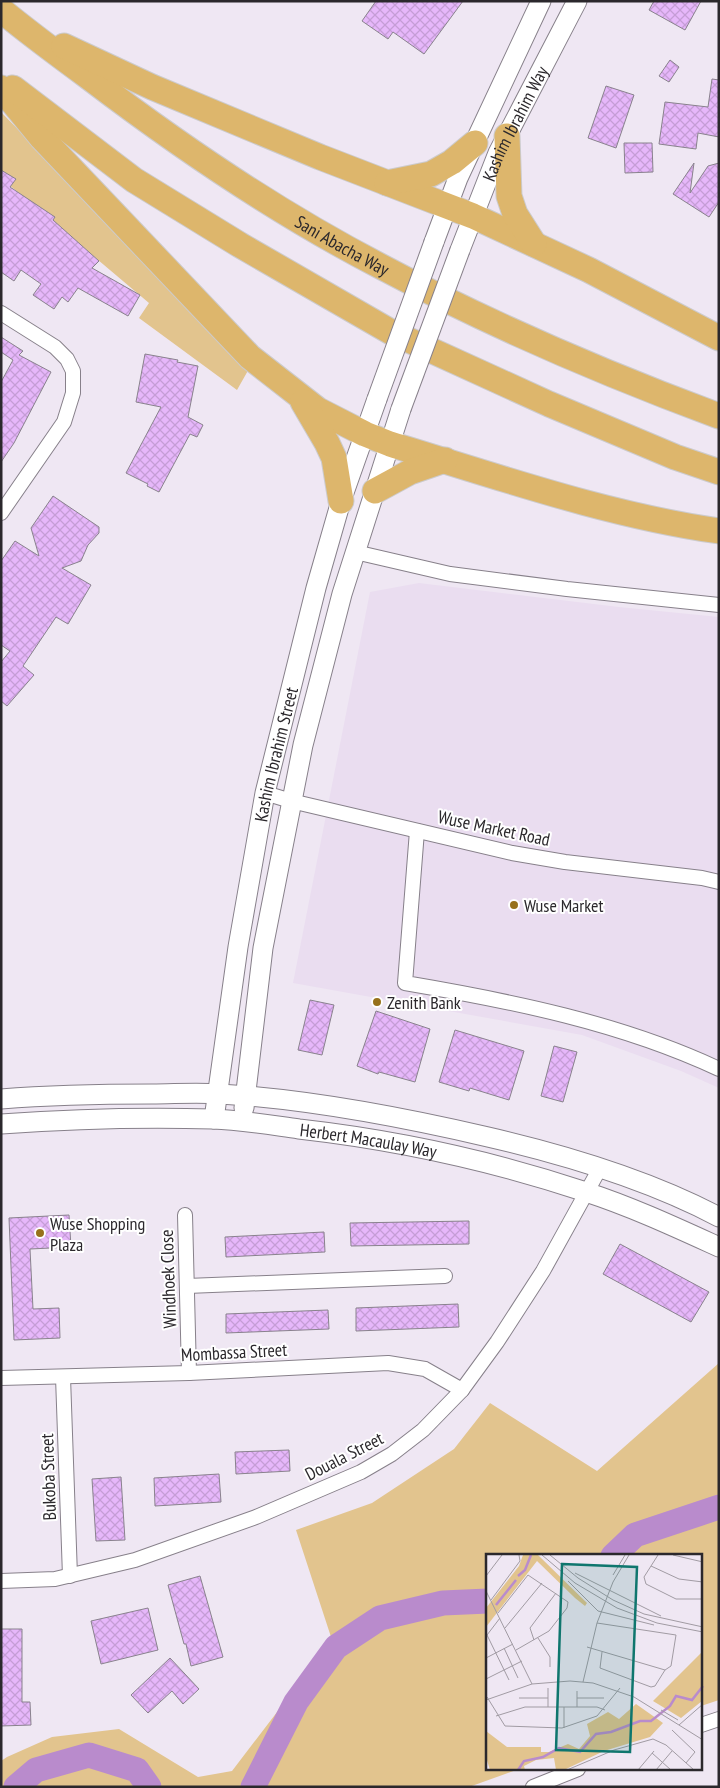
<svg xmlns="http://www.w3.org/2000/svg" width="720" height="1788" viewBox="0 0 720 1788" font-family="'PT Sans Narrow',sans-serif">
<style>
.built{fill:#eaddf0}
.grass{fill:#e2c48e}
.lines{fill:none;stroke-linecap:round;stroke-linejoin:round}
.river{stroke:#b98bcc;stroke-width:25}
.building{fill:url(#building-cross-hatch);stroke:#89828d}
.street-casing{stroke:#87808a;stroke-width:16}
.secondary-casing{stroke:#87808a;stroke-width:21}
.highway-casing{stroke:#cccbcc;stroke-width:27}
.street{stroke:#fff;stroke-width:14}
.secondary{stroke:#fff;stroke-width:19}
.highway{stroke:#ddb66c;stroke-width:25}
.secondary-bridge-casing{stroke:#87808a;stroke-width:21;stroke-linecap:butt}
.secondary-bridge{stroke:#fff;stroke-width:19}
.poi-dot{fill:#97711b;stroke:#fff;stroke-width:2}
.labels{text-anchor:middle;dominant-baseline:central;stroke-width:4;stroke-linejoin:round;paint-order:stroke}
.street-label{font-size:18px;fill:#2b282c;stroke:#fff}
.poi-label{font-size:18px;fill:#2b282c;stroke:#fff;text-anchor:start}
.inset-river{fill:none;stroke:#b98bcc;stroke-width:2.5}
.inset-road{fill:none;stroke:#a19ba3;stroke-width:1}
.view{fill:#0f766e;fill-opacity:0.15;stroke:#0f766e;stroke-width:2.5}
.inset-edge{fill:none;stroke:#2b282c;stroke-width:2.5}
</style>
<defs>
<pattern id="building-cross-hatch" width="8" height="8" patternUnits="userSpaceOnUse" patternTransform="scale(1.25)"><rect width="8" height="8" fill="#e6b7fa"/><path d="M0 0l8 8M0 8l8-8" fill="none" stroke="#c59dd6"/></pattern>
</defs>
<rect width="100%" height="100%" fill="#efe7f3"/>
<!-- built -->
<polygon class="built" points="419,583 619,607 719,617 719,1088 681,1071 582,1035 293,983 370,592"/>
<!-- grass -->
<g class="grass">
<polygon points="1,112 250,367 237,390 139,318 149,303 1,178"/>
<polygon points="719,1363 719,1700 701,1706 701,1556 488,1556 488,1769 519,1769 469,1787 1,1787 1,1761 7,1757 52,1737 119,1729 198,1777 232,1771 332,1640 296,1530 372,1503 454,1449 490,1403 597,1471"/>
</g>
<g class="lines">
<!-- river -->
<g class="river">
<polyline points="613,1556 635,1535 719,1507"/>
<polyline points="16,1787 36,1770 89,1755 137,1770 149,1787"/>
<polyline points="253,1787 296,1702 336,1647 380,1618 443,1603 488,1601"/>
</g>
</g>
<!-- building -->
<g class="building">
<polygon points="376,1 463,1 424,54 393,32 388,39 362,21"/>
<polygon points="654,1 701,1 685,30 649,10"/>
<polygon points="670,60 679,67 669,82 659,76"/>
<polygon points="712,79 719,80 719,137 698,133 696,149 659,144 665,102 708,107"/>
<polygon points="606,86 634,95 616,148 588,138"/>
<polygon points="624,143 652,143 653,172 625,173"/>
<polygon points="694,163 690,193 708,166 719,163 719,202 709,217 673,194"/>
<polygon points="1,170 16,179 10,187 55,217 53,220 99,261 92,268 140,295 128,316 78,288 68,302 62,297 54,309 33,295 41,284 21,270 14,281 1,272"/>
<polygon points="1,337 23,351 19,355 51,372 14,443 1,462 1,382 13,360 1,352"/>
<polygon points="145,354 178,360 177,362 198,366 188,417 203,425 197,437 190,434 159,492 147,486 148,484 126,473 161,407 136,402"/>
<polygon points="53,496 99,527 99,533 88,545 81,561 62,568 91,585 68,624 56,617 23,666 34,675 7,706 1,701 1,662 10,651 1,645 1,561 15,541 39,556 31,528"/>
<polygon points="310,1000 334,1005 322,1055 298,1050"/>
<polygon points="376,1011 430,1029 415,1082 379,1072 378,1074 357,1066"/>
<polygon points="455,1030 524,1051 509,1100 470,1088 469,1091 439,1082"/>
<polygon points="554,1046 577,1052 563,1102 541,1096"/>
<polygon points="69,1215 71,1247 30,1249 33,1309 59,1308 60,1338 14,1340 9,1218"/>
<polygon points="469,1221 469,1244 351,1246 350,1223"/>
<polygon points="324,1232 325,1252 226,1257 225,1237"/>
<polygon points="620,1244 709,1292 691,1322 603,1274"/>
<polygon points="458,1304 459,1327 356,1331 356,1308"/>
<polygon points="328,1310 329,1329 226,1333 226,1314"/>
<polygon points="289,1450 290,1471 236,1474 235,1452"/>
<polygon points="219,1474 221,1502 155,1506 154,1478"/>
<polygon points="121,1477 125,1540 96,1541 92,1479"/>
<polygon points="200,1576 223,1657 191,1666 186,1644 184,1644 168,1585"/>
<polygon points="148,1608 158,1650 101,1664 91,1621"/>
<polygon points="1,1629 22,1629 22,1702 30,1702 31,1725 1,1726"/>
<polygon points="170,1658 199,1689 183,1704 172,1691 148,1713 131,1695"/>
</g>
<g class="lines">
<defs>
<g id="street">
<polyline points="1,313 55,347 67,359 73,371 73,393 64,422 1,513"/>
<polyline points="355,552 450,574 567,589 719,605"/>
<polyline points="265,793 291,801 512,853 565,862 702,878 719,882"/>
<path d="M417 831 405 983C511 1001 621 1023 719 1069"/>
<polyline points="185,1215 189,1373"/>
<polyline points="187,1286 445,1276"/>
<polyline points="63,1377 70,1576"/>
<polyline points="1,1378 189,1373 388,1363 425,1369 462,1390"/>
<polyline points="1,1581 55,1579 135,1560 256,1517 361,1472 392,1454 423,1430 462,1390 497,1342 543,1271 600,1168"/>
<polyline points="701,1725 719,1719"/>
<polyline points="533,1787 578,1769"/>
</g>
<g id="secondary">
<polyline points="434,242 458,178 541,1"/>
<path id="s1" d="M460 250 498 153 577 1"/>
<path d="M1 1099C51 1095 102 1094 152 1094 174 1094 197 1092 220 1094 308 1099 402 1117 488 1137 566 1155 647 1179 719 1217"/>
<polyline points="244,1108 263,948 303,745 342,594 401,409"/>
<path id="s2" d="M214 1119 238 947 265 793 316 588 341 501 377 399"/>
<path id="s3" d="M1 1124C71 1119 142 1117 213 1119 241 1120 270 1125 299 1129 396 1140 493 1161 586 1192 632 1207 675 1227 719 1247"/>
</g>
<g id="highway">
<path id="s4" d="M1 10C30 34 60 56 90 78 182 148 278 213 380 266 489 324 603 373 719 416"/>
<polyline points="64,46 152,87 320,157 473,216 589,270 719,338"/>
<path d="M1 88 42 138 250 357 318 410 365 434 390 444C499 477 607 515 719 531"/>
<polyline points="13,88 134,180 240,245 391,332 549,404 675,457 719,472"/>
<polyline points="507,136 509,196 515,214 534,244"/>
<polyline points="387,183 431,174 452,162 475,143"/>
<polyline points="303,402 327,443 334,458 341,501"/>
<polyline points="375,491 410,472 445,460"/>
</g>
</defs>
<!-- street casing -->
<use href="#street" class="street-casing"/>
<!-- secondary casing -->
<use href="#secondary" class="secondary-casing"/>
<!-- highway casing -->
<use href="#highway" class="highway-casing"/>
<!-- street -->
<use href="#street" class="street"/>
<!-- secondary -->
<use href="#secondary" class="secondary"/>
<!-- highway -->
<use href="#highway" class="highway"/>
<defs>
<g id="secondary-bridge">
<polyline points="377,399 434,242"/>
<polyline points="401,409 460,250"/>
</g>
</defs>
<!-- secondary-bridge casing -->
<use href="#secondary-bridge" class="secondary-bridge-casing"/>
<!-- secondary-bridge -->
<use href="#secondary-bridge" class="secondary-bridge"/>
</g>
<!-- markers -->
<g class="poi-dot">
<circle cx="514" cy="905" r="5"/>
<circle cx="377" cy="1002" r="5"/>
<circle cx="40" cy="1233" r="5"/>
</g>
<g class="labels">
<!-- street labels -->
<g class="street-label">
<text stroke="none"><textPath href="#s1" startOffset="138">Kashim Ibrahim Way</textPath></text>
<text stroke="none"><textPath href="#s4" startOffset="415">Sani Abacha Way</textPath></text>
<text stroke="none"><textPath href="#s2" startOffset="370">Kashim Ibrahim Street</textPath></text>
<text transform="translate(494 828) rotate(12)">Wuse Market Road</text>
<text stroke="none"><textPath href="#s3" startOffset="369">Herbert Macaulay Way</textPath></text>
<text transform="translate(168 1279) rotate(-92)">Windhoek Close</text>
<text transform="translate(234 1352) rotate(-3)">Mombassa Street</text>
<text transform="translate(344 1456) rotate(-27)">Douala Street</text>
<text transform="translate(48 1477) rotate(-92)">Bukoba Street</text>
</g>
<!-- poi labels -->
<g class="poi-label">
<text x="524" y="905">Wuse Market</text>
<text x="387" y="1002">Zenith Bank</text>
<text x="50" y="1223">Wuse Shopping<tspan x="50" dy="21">Plaza</tspan></text>
</g>
</g>
<!-- overview -->
<g transform="translate(486 1554)">
<rect width="216" height="216" fill="#efe7f3"/>
<path d="M37 1H52L101 49 99 52 89 44 51 7 0 73V54L33 12ZM216 98V147L195 164 167 147ZM150 150 177 169 164 183 118 197 78 216H70L68 204 50 206 38 212 39 216H4L0 203V177L21 193H55V198H63L82 190 93 195 104 182 101 170 122 158 133 165Z" fill="#e2c48e"/>
<path class="inset-river" d="M32 22 39 16 45 1M10 51 30 26M32 216 38 207 57 203 73 194 94 198 110 180 125 178 154 167H165L184 152 190 142 206 146 217 132"/>
<path class="inset-road" d="M56 1 89 29 131 54 171 69 217 78M64 1 92 24 127 46 158 60 217 73M172 1 158 23 160 30 190 45H217M187 1 217 8M165 12 193 25 217 28M89 19 175 62M127 21 139 1M0 22 16 1M82 27 112 57 168 71M0 37 46 130M5 46 34 7 33 1M12 59 42 21 82 48 81 54 63 77 30 96M19 74 56 29M1 81 23 126M1 81 14 64M52 84 64 103V113M48 86 44 74 70 39M101 93 179 116 185 112 190 81 111 69M18 94 32 124M116 98 114 114 165 133 169 132 179 116M0 104 27 90M0 125 36 107M97 128 111 69 127 28 143 1M1 143 19 172 76 174 111 162 134 134M33 144H62M91 144H118M0 146 46 130 84 127 107 129 148 143 217 186M62 153V134M78 153V174M91 153V137M175 156 192 166M10 162 39 153H111L119 156M193 171 217 150M186 176 209 198 200 209M166 199 185 216M81 216 128 196 167 185 180 191 208 216M152 216 168 197M170 216 186 197"/>
<path class="view" d="M76 10 151 13 144 198 70 196Z"/>
<rect width="216" height="216" class="inset-edge"/>
</g>
<!-- border -->
<rect width="720" height="1788" fill="none" stroke="#2b282c" stroke-width="5"/>
</svg>
